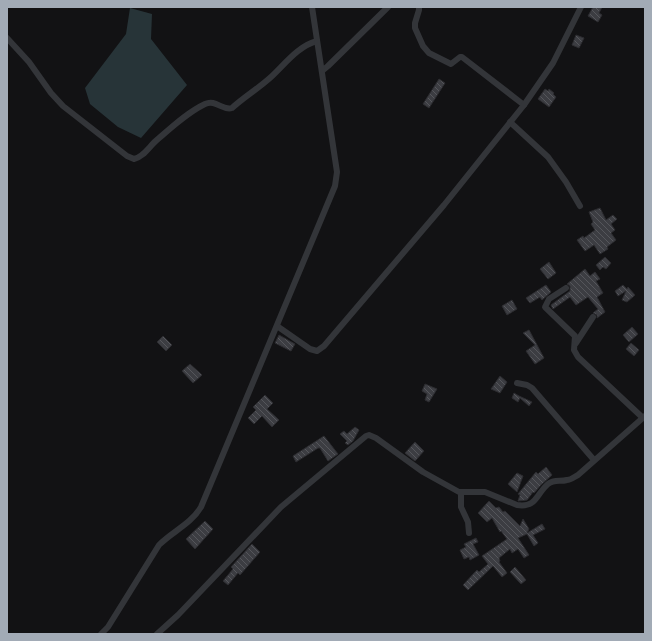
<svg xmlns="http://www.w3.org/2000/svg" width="652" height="641" viewBox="0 0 652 641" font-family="'Titillium Web',sans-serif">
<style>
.water{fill:#273438}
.building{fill:url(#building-back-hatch);stroke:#2c2c30}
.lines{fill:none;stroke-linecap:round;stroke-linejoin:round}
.minor{stroke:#333539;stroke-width:6}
</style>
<defs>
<pattern id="building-back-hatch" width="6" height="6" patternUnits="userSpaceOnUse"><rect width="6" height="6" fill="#3c3d42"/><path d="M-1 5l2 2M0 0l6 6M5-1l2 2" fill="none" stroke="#55565b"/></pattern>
</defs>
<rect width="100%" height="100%" fill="#121214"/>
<!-- water -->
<polygon class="water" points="130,8 152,14 151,39 187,85 141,138 118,127 90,104 85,88 126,34"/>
<!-- building -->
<g class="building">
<polygon points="593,7 602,7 599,13 602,15 598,22 588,16"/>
<polygon points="576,35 584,38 579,48 572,45"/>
<polygon points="439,79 445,83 429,108 423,104"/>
<polygon points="545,89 548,91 549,89 554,93 553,94 556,97 549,107 538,99"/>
<polygon points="600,208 606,220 613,215 617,219 611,224 615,230 611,233 616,240 607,247 608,249 600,254 594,245 585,251 577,240 583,236 584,238 595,230 591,224 593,222 589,212"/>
<polygon points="605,257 611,263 606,269 603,267 600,270 596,265"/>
<polygon points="549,262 556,273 548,279 540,269"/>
<polygon points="585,269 590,276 595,272 600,279 596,281 603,293 597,297 605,312 597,318 597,315 593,313 598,309 588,297 576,305 570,297 553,309 551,305 570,291 570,286 567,284"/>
<polygon points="546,285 551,292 542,300 540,297 530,303 526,298"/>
<polygon points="623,285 627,289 628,287 635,295 627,302 622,300 626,291 618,296 615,291"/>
<polygon points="512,300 517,309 507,315 502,306"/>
<polygon points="632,327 638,334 629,342 623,335"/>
<polygon points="529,330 544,358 535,364 526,351 535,345 523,333"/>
<polygon points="279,335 295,344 291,351 275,343"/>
<polygon points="163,336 172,345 166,351 157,342"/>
<polygon points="631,343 639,350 634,356 626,349"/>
<polygon points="190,364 202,375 193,383 182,371"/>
<polygon points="500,376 507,382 500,393 491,389"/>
<polygon points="425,384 437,389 429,402 425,400 427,394 422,391"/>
<polygon points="514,393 519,396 532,402 529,406 520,398 518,402 512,398"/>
<polygon points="265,395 273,403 267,409 279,420 272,427 262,416 254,424 248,418 256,410 253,407"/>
<polygon points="355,427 359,430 353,441 348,445 345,443 347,441 340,434 344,431 347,434"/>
<polygon points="324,436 338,454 328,461 320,448 318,448 296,462 293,456"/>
<polygon points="415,442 424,451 415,461 405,453"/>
<polygon points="546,467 552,475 541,485 534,493 533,492 527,500 518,501 520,495 518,494 536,472 538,474"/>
<polygon points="517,473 523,476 517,492 508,484"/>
<polygon points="489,501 496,508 499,507 503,512 505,511 520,526 523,519 529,529 527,533 542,524 545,529 533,535 538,543 534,546 527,534 518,538 529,555 524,558 518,549 512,553 510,549 499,558 500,561 499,562 507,573 502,577 493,566 468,590 463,585 477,570 479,572 488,564 482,556 507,539 501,531 500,532 492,518 487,522 478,513"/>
<polygon points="205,521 213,529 195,549 186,539"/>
<polygon points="476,538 478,542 473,544 479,555 470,560 469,557 464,559 460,550 466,547 464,544"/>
<polygon points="252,544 260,552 240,575 238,573 228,585 223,581 233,569 231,567"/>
<polygon points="515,567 526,580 521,584 510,572"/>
</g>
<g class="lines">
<!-- minor -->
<g class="minor">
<polyline points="419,7 419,10 415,23 415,28 423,46 429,53 451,64 460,57 462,57 524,105"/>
<path d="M7 38 29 62 51 93 63 106 127 156 134 159C144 157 150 145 158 139 172 127 188 112 205 104 216 99 222 111 232 108 244 97 259 88 271 77 285 64 298 46 317 41"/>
<polyline points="322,71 328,66 388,7"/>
<polyline points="510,122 548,157 566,182 580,206"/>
<polyline points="566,288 549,299 545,307 575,336 574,350 578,357 643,418"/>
<polyline points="277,326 310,349 317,351 324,346 444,205 524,105 553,63 581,7"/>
<polyline points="576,343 593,317"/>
<polyline points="517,383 527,385 532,388 594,460"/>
<polyline points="461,493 461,507 468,522 469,533"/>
<path d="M101 634 108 627 159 545C173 531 191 524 201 507L335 186 337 172 312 7"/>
<path d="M157 634 178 615 281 507 366 436 369 435 376 438 423 472 459 492H485L517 505C537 508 536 494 548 484 554 479 560 482 567 480 571 480 574 477 578 475L645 416"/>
</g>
</g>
<!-- border -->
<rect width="652" height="641" fill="none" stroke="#a2abb6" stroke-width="16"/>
</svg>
